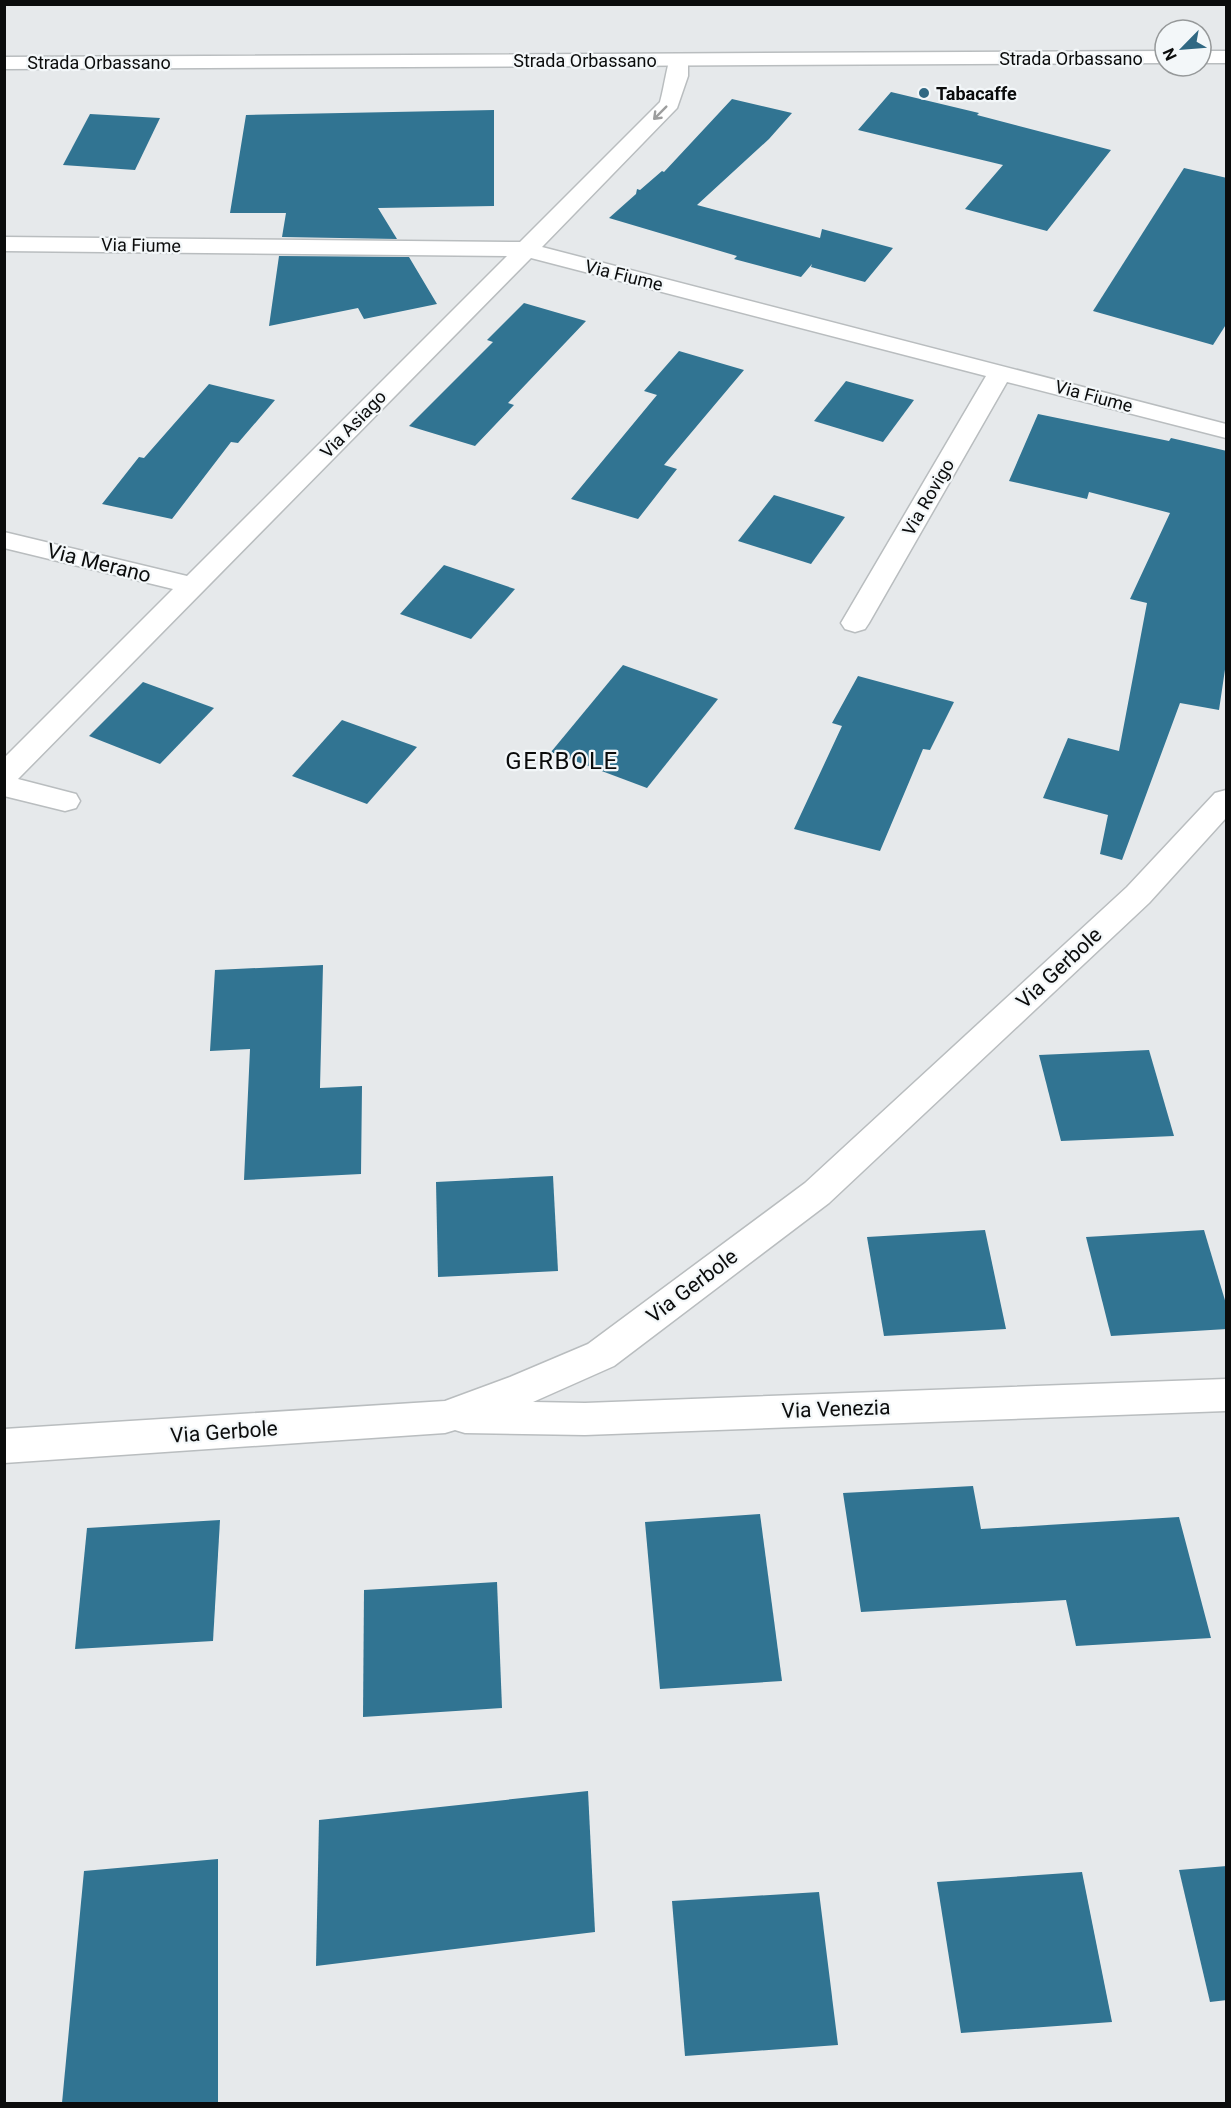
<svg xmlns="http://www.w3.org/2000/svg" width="1231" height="2108" viewBox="0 0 1231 2108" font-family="Roboto,sans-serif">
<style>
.building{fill:#317492}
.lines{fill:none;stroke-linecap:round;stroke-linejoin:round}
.minor-casing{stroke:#b9bdbf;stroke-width:3}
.secondary-casing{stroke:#b9bdbf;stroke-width:3}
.minor{fill:#fff;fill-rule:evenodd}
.secondary{fill:#fff;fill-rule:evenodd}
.oneway{stroke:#9d9e9e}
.poi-dot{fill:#306883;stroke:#f3f7f9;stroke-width:2}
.labels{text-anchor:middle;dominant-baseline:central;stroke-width:4.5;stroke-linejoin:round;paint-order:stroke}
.far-street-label{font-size:18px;fill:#0b0c0c;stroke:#f3f7f9}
.far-poi-label{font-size:18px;font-weight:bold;fill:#0b0c0c;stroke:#f3f7f9;text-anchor:start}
.street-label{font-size:21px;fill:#0b0c0c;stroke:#f3f7f9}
.quarter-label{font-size:24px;letter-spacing:1.5px;fill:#0b0c0c;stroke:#f3f7f9}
</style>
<rect width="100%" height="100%" fill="#e6e9eb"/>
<!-- building -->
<g class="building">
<polygon points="891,92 979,113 977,115 1111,150 1047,231 965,209 1003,165 858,130"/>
<polygon points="732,99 792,113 769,139 697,205 820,238 822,229 893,248 865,282 811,267 812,264 801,277 734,259 737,256 609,218 636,194 637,189 640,190 662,171 664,172"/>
<polygon points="494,110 494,206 378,208 397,239 282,237 286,213 230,213 246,115"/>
<polygon points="90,114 160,118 135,170 63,165"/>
<polygon points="1184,168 1227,178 1227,323 1213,345 1093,311"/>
<polygon points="279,256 409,257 437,304 364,319 358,308 269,326"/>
<polygon points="524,303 586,321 508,403 514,405 475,446 409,426 493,342 487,340"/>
<polygon points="679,351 744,370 664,465 677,469 638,519 571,499 657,395 644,391"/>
<polygon points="846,381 914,400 883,442 814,421"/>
<polygon points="209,384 275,400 238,443 231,442 172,519 102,504 139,457 144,458"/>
<polygon points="1038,414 1169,441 1171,438 1227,451 1227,656 1219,710 1180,703 1122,860 1100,854 1108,815 1043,798 1068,738 1119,751 1147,603 1130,599 1170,513 1089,492 1087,499 1009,481"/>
<polygon points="774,495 845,517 811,564 738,541"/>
<polygon points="444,565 515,589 471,639 400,614"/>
<polygon points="623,665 718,699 647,788 551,752"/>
<polygon points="858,676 954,702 930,750 923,749 880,851 794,829 842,726 832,723"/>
<polygon points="143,682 214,708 160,764 89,736"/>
<polygon points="342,720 417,747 367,804 292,776"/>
<polygon points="323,965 320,1088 362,1086 361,1174 244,1180 250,1049 210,1051 215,970"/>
<polygon points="1149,1050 1174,1136 1061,1141 1039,1055"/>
<polygon points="553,1176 558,1271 438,1277 436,1182"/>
<polygon points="985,1230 1006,1329 884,1336 867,1237"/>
<polygon points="1204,1230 1227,1307 1227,1329 1111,1336 1086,1237"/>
<polygon points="973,1486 981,1529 1179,1517 1211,1638 1076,1646 1066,1600 861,1612 843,1493"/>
<polygon points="760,1514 782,1681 660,1689 645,1522"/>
<polygon points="220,1520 213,1641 75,1649 87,1528"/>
<polygon points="497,1582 502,1708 363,1717 364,1590"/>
<polygon points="588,1791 595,1932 316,1966 319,1820"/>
<polygon points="218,1859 218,2103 62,2103 84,1871"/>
<polygon points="1227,1866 1227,2000 1210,2002 1179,1870"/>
<polygon points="1082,1872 1112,2022 961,2033 937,1882"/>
<polygon points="819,1892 838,2045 685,2056 672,1901"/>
</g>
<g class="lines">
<defs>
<g id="minor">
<path d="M678 54 685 56 688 60V76L677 108 542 247 1226 424V438L1007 382 869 623 865 629 855 632 845 629 841 623 986 376 531 258 18 779 76 794 80 801 76 808 65 811 4 796V758L173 589 4 548V532L187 576 507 256 4 251V237L520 242 660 102C663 93 668 60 671 56Z"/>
<polygon points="1226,790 1226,818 1149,903 829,1203 614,1366 533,1402 585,1403 1226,1379 1226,1411 585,1435 465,1433 455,1430 445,1433 4,1463 4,1429 445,1401 510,1377 588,1344 805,1183 1127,887 1215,793"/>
</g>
<g id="secondary">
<polygon points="1165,51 1165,63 4,69 4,57"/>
<rect x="1201" y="51" width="25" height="12"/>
</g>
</defs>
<!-- minor casing -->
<use href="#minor" class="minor-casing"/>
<!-- secondary casing -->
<use href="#secondary" class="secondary-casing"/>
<!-- minor -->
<use href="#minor" class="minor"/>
<!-- secondary -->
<use href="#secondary" class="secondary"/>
</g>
<!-- one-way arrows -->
<defs><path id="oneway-shaft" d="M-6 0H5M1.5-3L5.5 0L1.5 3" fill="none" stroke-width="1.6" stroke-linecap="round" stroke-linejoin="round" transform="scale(1.5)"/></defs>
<use class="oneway" href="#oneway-shaft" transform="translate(660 113) rotate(135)"/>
<!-- markers -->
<circle class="poi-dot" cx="924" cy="93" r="6"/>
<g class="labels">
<!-- far-street labels -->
<g class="far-street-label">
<text x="1071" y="58">Strada Orbassano</text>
<text x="585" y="60">Strada Orbassano</text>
<text x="99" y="62">Strada Orbassano</text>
<text transform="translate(141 245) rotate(1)">Via Fiume</text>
<text transform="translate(624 275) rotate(14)">Via Fiume</text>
<text transform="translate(1094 396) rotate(15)">Via Fiume</text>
<text transform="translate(353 424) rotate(-46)">Via Asiago</text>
<text transform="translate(928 497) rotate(-60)">Via Rovigo</text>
</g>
<!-- far-poi labels -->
<g class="far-poi-label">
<text x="936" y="93">Tabacaffe</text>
</g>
<!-- street labels -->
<g class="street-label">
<text transform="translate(99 563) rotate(14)">Via Merano</text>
<text transform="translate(1059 968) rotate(-43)">Via Gerbole</text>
<text transform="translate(692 1286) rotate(-37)">Via Gerbole</text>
<text transform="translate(836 1409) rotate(-2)">Via Venezia</text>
<text transform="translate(224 1432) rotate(-4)">Via Gerbole</text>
</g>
<!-- quarter labels -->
<g class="quarter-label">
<text x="562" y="761">GERBOLE</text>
</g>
</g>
<!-- border -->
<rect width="1231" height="2108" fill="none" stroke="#0b0c0c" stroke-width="12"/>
<!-- north arrow -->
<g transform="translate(1183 48) rotate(245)"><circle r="28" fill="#f3f7f9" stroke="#96999a" stroke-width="1.5"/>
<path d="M0-4.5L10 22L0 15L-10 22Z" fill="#306883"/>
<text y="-9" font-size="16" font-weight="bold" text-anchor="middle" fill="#0b0c0c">N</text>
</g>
</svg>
